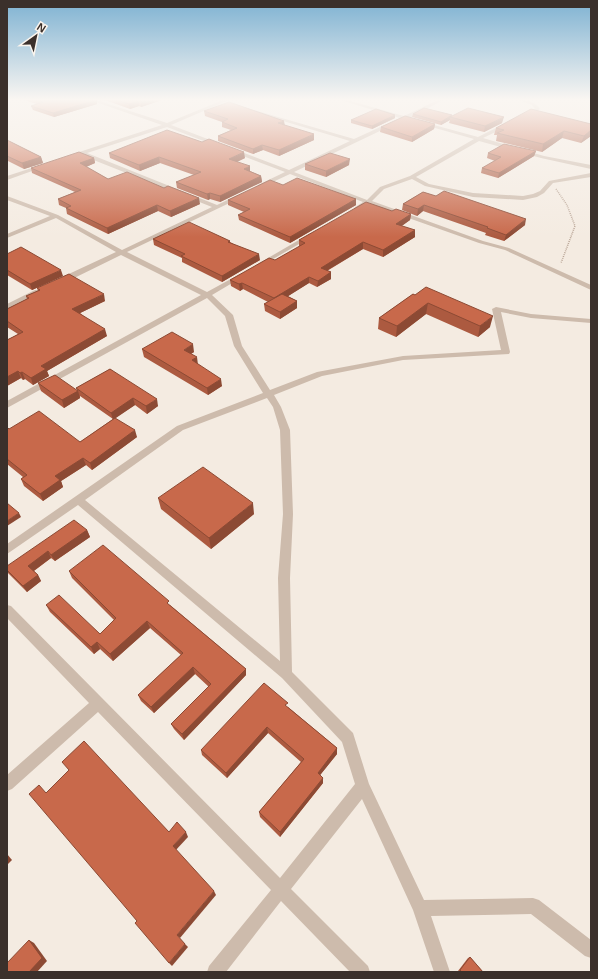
<svg xmlns="http://www.w3.org/2000/svg" width="598" height="979" viewBox="0 0 598 979" font-family="Arial,sans-serif">
<style>
.lines{fill:none;stroke-linecap:round;stroke-linejoin:round}
.path{stroke:#b9a596;stroke-width:1.5;stroke-dasharray:1 1;stroke-linecap:butt}
.minor{fill:#cdbbac;fill-rule:evenodd}
.wall{fill:#ac5a40}
.shaded-wall{fill:#8c4a34}
.building{fill:#c8694b;stroke:#8c4a34}
</style>
<rect width="100%" height="100%" fill="#f4ebe1"/>
<g class="lines">
<!-- path -->
<polyline class="path" points="556,189 567,205 575,226 561,263"/>
<!-- minor -->
<g class="minor">
<path d="M90 100H96L167 123 223 100H229L171 125 289 170 350 141 240 108V106L354 139 400 118 340 100H347L404 116 438 100H443L408 119H405L294 172 367 200 380 187 410 176 474 139 421 124 423 122 478 137 504 124H508V126L483 138 544 156 591 165V169L541 158 479 141 416 177 429 184 473 193 523 196 533 194 540 191 549 181 591 173V177L553 183 544 193 537 197 523 200 473 197 425 186 412 179 384 189 372 201 483 241 509 248 591 285V290L505 250 479 243 369 204 358 210H354V208L363 202 290 174 262 187H258V185L285 172 167 127 87 153 217 205 238 195H242V197L127 252 207 292 240 274H244V276L212 295 233 315 242 346 270 390 317 372 403 356 501 350 492 309 496 307 531 314 591 319V323L531 318 501 312 510 352 509 354 403 360 322 376 274 395 281 407 290 430 293 514 290 578 292 672 353 733 369 784 424 900 533 898 539 900 591 940V958L585 956 531 914 431 916 450 972H434L413 910 362 799 291 889 368 966 370 972H350L281 901 226 972H207L209 966 271 890 98 712 12 789 7 791V775L89 703 7 618V605L11 606 280 878 355 784 342 742 282 678 78 505 7 554V544L177 426 263 393 234 346 225 316 207 298 7 408V401L201 295 121 255 64 283H58V279L116 252 56 218 7 238V234L50 216 7 200V196L58 215 122 250 212 207 81 155 67 158V156L162 125ZM267 398 273 407 280 430 283 514 278 578 280 661 85 500 183 430Z"/>
<path d="M519 100C528 100 535 102 540 109L526 117H522V115L535 109 532 105Z"/>
<polygon points="41,165 46,166 7,180 7,176"/>
<polygon points="311,233 313,234 313,236 261,266 256,265"/>
<polygon points="35,290 41,290 42,292 7,309 7,304"/>
</g>
</g>
<!-- wall -->
<g class="wall">
<polygon points="24,100 97,100 97,104 54,117 33,110 31,106 37,104"/>
<polygon points="101,100 162,100 141,107 139,106 130,109 108,101"/>
<polygon points="204,111 285,125 314,140 279,156 263,150 253,154 218,141 218,136 231,130 222,127 222,122 205,116"/>
<polygon points="413,114 452,116 502,123 484,132 449,123 450,120 441,125 412,117"/>
<polygon points="395,118 372,129 351,123 351,120"/>
<polygon points="435,124 434,129 412,142 380,132 381,127"/>
<polygon points="591,124 591,136 581,143 562,138 542,152 496,141 497,135 494,135 496,128"/>
<polygon points="7,141 41,157 43,163 24,169 8,161 7,161"/>
<polygon points="536,151 534,156 498,178 481,173 482,168 495,161 487,158 488,153"/>
<polygon points="109,153 245,158 237,162 250,171 261,176 262,182 220,202 210,199 208,200 177,188 176,182 194,175 160,163 140,171 110,158"/>
<polygon points="94,158 95,163 86,167 108,179 200,204 171,217 158,211 108,234 67,214 66,208 59,205 58,199 75,192 32,173 31,168"/>
<polygon points="305,164 349,165 326,177 305,170"/>
<polygon points="283,185 356,199 356,205 290,243 239,220 238,215 244,212 228,205 228,200"/>
<polygon points="423,192 525,225 504,241 485,235 486,233 423,211 417,216 402,210 403,204"/>
<polygon points="392,211 411,214 410,220 401,226 415,230 415,237 383,257 363,249 327,271 331,272 331,279 317,287 309,283 288,296 297,301 297,308 280,319 265,311 264,304 268,302 243,289 240,291 231,286 230,280 275,260 299,247 299,240"/>
<polygon points="153,239 230,241 230,242 260,260 222,282 182,262 182,258 154,245"/>
<polygon points="7,254 63,276 32,290 7,275"/>
<polygon points="37,288 105,301 80,313 107,336 47,371 49,376 33,385 25,379 23,380 21,378 7,386 7,340 18,334 7,327 7,309 27,299 26,296 38,291"/>
<polygon points="413,294 490,327 478,337 426,314 396,337 378,329 379,318"/>
<polygon points="142,349 194,352 191,354 198,364 222,386 208,395 144,357"/>
<polygon points="110,369 158,406 147,414 135,405 115,418 137,437 92,470 86,465 61,481 63,487 43,501 24,486 21,479 23,477 7,464 7,427 9,429 80,442 113,419 80,396 80,398 64,408 41,391 38,383 77,390 76,388"/>
<polygon points="158,498 254,514 211,549 161,509"/>
<polygon points="87,530 90,537 55,561 51,558 34,571 38,575 41,581 27,592 7,572 7,566"/>
<polygon points="69,571 170,605 246,669 246,675 184,740 174,729 171,724 209,687 195,674 154,713 141,701 138,695 181,655 150,628 113,661 100,649 94,654 50,612 46,605 100,634 114,620 72,578"/>
<polygon points="288,707 337,748 337,754 320,775 323,783 280,837 260,817 259,812 301,762 268,733 227,778 202,755 201,750"/>
<polygon points="470,957 483,972 459,972 458,971 468,958"/>
</g>
<!-- shaded-wall -->
<g class="shaded-wall">
<polygon points="97,100 97,104 54,117 53,113"/>
<polygon points="148,100 162,100 141,107 141,102"/>
<polygon points="139,101 139,106 130,109 129,104"/>
<polygon points="395,115 395,118 372,129 372,126"/>
<polygon points="452,115 450,117 450,120 441,125 441,122"/>
<polygon points="504,117 502,123 484,132 485,126"/>
<polygon points="284,121 285,126 278,123"/>
<polygon points="435,124 434,129 412,142 412,137"/>
<polygon points="591,130 591,136 581,143 584,136"/>
<polygon points="564,131 562,138 542,152 543,144"/>
<polygon points="314,134 314,140 279,156 279,150"/>
<polygon points="262,145 263,150 253,154 253,149"/>
<polygon points="536,151 534,156 498,178 499,173"/>
<polygon points="244,152 245,158 230,165 229,159"/>
<polygon points="41,157 43,163 24,169 22,163"/>
<polygon points="159,157 160,163 140,171 139,165"/>
<polygon points="94,158 95,163 81,169 80,163"/>
<polygon points="350,159 349,165 326,177 326,171"/>
<polygon points="250,166 250,172 244,169"/>
<polygon points="261,176 262,182 220,202 220,196"/>
<polygon points="210,193 210,199 208,200 207,194"/>
<polygon points="199,198 200,204 171,217 170,211"/>
<polygon points="356,199 356,205 290,243 290,237"/>
<polygon points="157,205 158,211 108,234 107,228"/>
<polygon points="424,205 423,211 417,216 418,209"/>
<polygon points="411,214 410,220 395,231 396,224"/>
<polygon points="526,219 525,225 504,241 506,235"/>
<polygon points="415,230 415,237 383,257 383,250"/>
<polygon points="363,242 363,249 321,274 321,268"/>
<polygon points="259,254 260,260 222,282 222,276"/>
<polygon points="61,270 63,276 32,290 30,284"/>
<polygon points="331,272 331,279 317,287 318,281"/>
<polygon points="309,277 309,283 274,305 274,298"/>
<polygon points="242,283 243,289 240,291 239,284"/>
<polygon points="104,294 105,301 74,316 72,309"/>
<polygon points="297,301 297,308 280,319 280,312"/>
<polygon points="428,303 426,314 396,337 397,326"/>
<polygon points="493,316 490,327 478,337 480,326"/>
<polygon points="105,329 107,336 47,371 49,376 33,385 31,378 41,366"/>
<polygon points="193,344 194,352 185,357 184,350"/>
<polygon points="197,357 198,365 192,360"/>
<polygon points="18,371 21,378 7,386 7,377"/>
<polygon points="22,372 25,379 23,380 20,373"/>
<polygon points="221,379 222,386 208,395 207,388"/>
<polygon points="78,391 80,398 64,408 62,400"/>
<polygon points="133,398 135,405 113,420 111,413"/>
<polygon points="157,399 158,406 147,414 146,406"/>
<polygon points="135,430 137,437 92,470 90,463"/>
<polygon points="83,458 86,465 61,481 63,487 43,501 40,494 55,476"/>
<polygon points="253,503 254,514 211,549 209,538"/>
<polygon points="19,513 21,517 7,526 7,521"/>
<polygon points="87,530 90,537 55,561 51,555"/>
<polygon points="48,551 51,558 32,572 28,566"/>
<polygon points="38,575 41,581 27,592 23,586"/>
<polygon points="147,621 150,628 113,661 110,654"/>
<polygon points="97,642 100,649 94,654 91,647"/>
<polygon points="193,667 195,674 154,713 151,707"/>
<polygon points="246,669 246,675 184,740 182,734"/>
<polygon points="267,727 268,733 227,778 226,773"/>
<polygon points="337,748 337,754 317,779 318,773"/>
<polygon points="323,778 323,783 280,837 280,832"/>
<polygon points="186,832 188,837 175,851 173,846"/>
<polygon points="7,854 12,860 7,865"/>
<polygon points="214,891 216,895 180,938 177,935"/>
<polygon points="29,940 34,943 47,961 37,972 29,972"/>
<polygon points="185,944 188,947 172,966 169,963"/>
</g>
<!-- building -->
<g class="building">
<polygon points="37,100 96,100 53,113 31,106 43,102"/>
<polygon points="117,100 148,100 141,102 139,101 129,104"/>
<polygon points="229,102 284,121 278,123 314,134 279,150 262,145 253,149 218,136 237,128 222,122 228,119 204,111"/>
<polygon points="424,108 452,115 441,122 413,114"/>
<polygon points="468,108 504,117 485,126 450,117"/>
<polygon points="376,109 395,115 372,126 351,120"/>
<polygon points="531,109 591,124 591,130 584,136 564,131 543,144 497,133 504,130 496,128"/>
<polygon points="405,116 435,124 412,137 381,127"/>
<polygon points="167,130 202,142 209,139 244,152 229,159 250,166 244,169 261,176 220,196 210,193 207,194 176,182 201,172 159,157 139,165 109,153"/>
<polygon points="7,140 41,157 22,163 7,156"/>
<polygon points="504,144 536,151 499,173 482,168 501,157 488,153"/>
<polygon points="79,152 94,158 80,163 108,179 127,172 164,188 168,186 199,198 170,211 157,205 107,228 66,208 71,206 58,199 81,190 31,168"/>
<polygon points="330,153 350,159 326,171 305,164"/>
<polygon points="297,178 356,199 290,237 238,215 250,209 228,200 270,180 283,185"/>
<polygon points="444,191 526,219 506,235 487,228 488,227 424,205 418,209 403,204 423,192 436,196"/>
<polygon points="366,202 392,211 396,209 411,214 396,224 415,230 383,250 363,242 321,268 331,272 318,281 309,277 274,298 242,283 239,284 230,280 269,258 275,260 305,243 299,240"/>
<polygon points="189,222 230,241 228,242 259,254 222,276 181,256 185,254 153,239"/>
<polygon points="21,247 61,270 30,284 7,270 7,254"/>
<polygon points="69,274 104,294 72,309 105,329 41,366 46,369 31,378 22,372 20,373 18,371 7,377 7,340 23,332 7,321 7,309 29,298 26,296 40,290 37,288"/>
<polygon points="426,287 493,316 480,326 428,303 397,326 379,318 413,294 415,295"/>
<polygon points="282,294 297,301 280,312 264,304"/>
<polygon points="172,332 193,344 184,350 197,357 192,360 221,379 207,388 142,349"/>
<polygon points="110,369 157,399 146,406 133,398 111,413 76,388"/>
<polygon points="55,375 78,391 62,400 38,383"/>
<polygon points="39,411 80,442 115,418 135,430 90,463 83,458 55,476 60,480 40,494 21,479 27,475 7,459 7,427 9,429"/>
<polygon points="203,467 253,503 209,538 158,498"/>
<polygon points="7,503 19,513 7,521"/>
<polygon points="74,520 87,530 51,555 48,551 28,566 38,575 23,586 7,570 7,566"/>
<polygon points="103,545 169,601 167,603 246,669 182,734 171,724 211,684 193,667 151,707 138,695 183,653 147,621 110,654 97,642 91,647 46,605 59,595 100,634 116,618 69,571"/>
<polygon points="264,683 288,703 285,705 337,748 318,773 323,778 280,832 259,812 304,759 267,727 226,773 201,750"/>
<polygon points="84,741 169,832 177,822 186,832 173,846 214,891 177,935 185,944 169,963 135,923 137,921 121,902 29,794 39,785 46,793 69,770 62,762"/>
<polygon points="29,940 42,958 29,972 7,972 7,963"/>
<polygon points="470,957 483,972 462,972 460,970"/>
</g>
<!-- sky -->
<linearGradient id="sky" x2="0" y2="1"><stop stop-color="#7eb2d2"/><stop offset="0.42" stop-color="#faf6f2"/><stop offset="1" stop-color="#faf6f2" stop-opacity="0"/></linearGradient>
<rect width="598" height="237" fill="url(#sky)"/>
<!-- border -->
<rect width="598" height="979" fill="none" stroke="#3b302b" stroke-width="16"/>
<!-- north arrow -->
<g transform="translate(36 36) rotate(33)" stroke="#fbf5ee" stroke-width="3" paint-order="stroke">
<path d="M0-3L7 15L0 10L-7 15Z" fill="#3b302b"/>
<text y="-6" font-size="11" font-weight="bold" text-anchor="middle" fill="#3b302b">N</text>
</g>
</svg>
